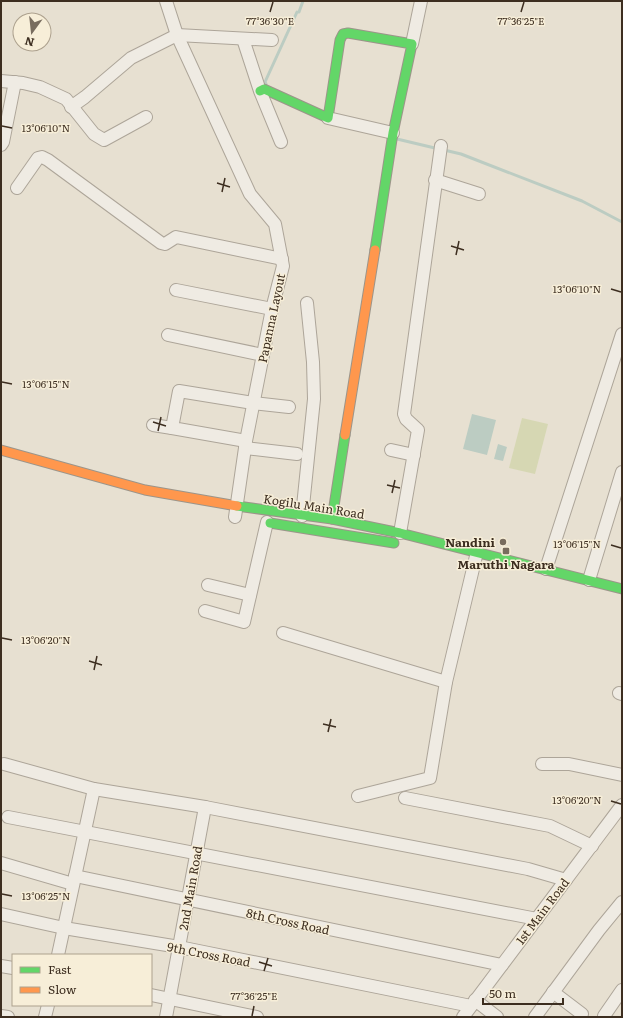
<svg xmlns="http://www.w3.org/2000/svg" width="623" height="1018" viewBox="0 0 623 1018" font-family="Literata,serif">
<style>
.green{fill:#d6d7b3}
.water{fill:#bcccc2}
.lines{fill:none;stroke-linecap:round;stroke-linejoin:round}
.stream{stroke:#bcccc2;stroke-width:3}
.street-casing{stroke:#ada599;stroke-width:14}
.fast-casing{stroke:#9c958a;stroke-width:11}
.slow-casing{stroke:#9c958a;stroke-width:11}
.street{stroke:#efebe3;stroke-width:12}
.fast{stroke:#63d668;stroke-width:9}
.slow{stroke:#ff974d;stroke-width:9}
.ticks{fill:none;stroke:#3d2e20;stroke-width:1.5}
.poi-dot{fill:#786c5e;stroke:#f7eed8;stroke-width:1.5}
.labels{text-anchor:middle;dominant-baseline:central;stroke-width:3;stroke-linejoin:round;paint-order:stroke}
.street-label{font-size:12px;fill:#3d2e20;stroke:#f7eed8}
.poi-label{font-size:12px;font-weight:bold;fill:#3d2e20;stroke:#f7eed8;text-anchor:end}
.ticks-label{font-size:10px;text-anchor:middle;fill:#3d2e20;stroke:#f7eed8;stroke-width:3;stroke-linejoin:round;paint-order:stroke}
</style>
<rect width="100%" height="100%" fill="#e7e0d1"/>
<!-- green -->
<polygon class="green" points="522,418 548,424 535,474 509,468"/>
<!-- water -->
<g class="water">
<polygon points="472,414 496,420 487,455 463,449"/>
<polygon points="498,444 507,447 503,461 494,459"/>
</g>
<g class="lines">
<!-- stream -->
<g class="stream">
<polyline points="299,12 303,1"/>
<polyline points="266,84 265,82 297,12"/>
<polyline points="397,139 439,149"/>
<polyline points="444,150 461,154 582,201 622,222"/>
</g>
<defs>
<g id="street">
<polyline points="166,1 177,35 250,194 275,224 283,266 272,309 246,441 235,517"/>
<polyline points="243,39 260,91 281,142"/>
<polyline points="412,44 421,1"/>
<polyline points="1,81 23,83 40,87 66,99 94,134 104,140 146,117"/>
<polyline points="71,107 85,97 131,58 177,35 272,40"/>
<polyline points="328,118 393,133"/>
<polyline points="1,145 3,142 15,82"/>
<polyline points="435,180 479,194"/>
<polyline points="17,188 38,158 42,157 48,160 161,243 165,244 176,237 282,259"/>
<polyline points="176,290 272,309"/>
<polyline points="168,335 263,355"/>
<polyline points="153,425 172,428"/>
<polyline points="246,441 172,428 179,391 253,403 289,407"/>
<polyline points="245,448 297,454"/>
<polyline points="391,450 414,455"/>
<polyline points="302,516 314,399 313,362 307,303"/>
<polyline points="400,533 418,430 406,419 404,414 441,146"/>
<polyline points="546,569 622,334"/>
<polyline points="589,580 622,472"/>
<polyline points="208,585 250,595"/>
<polyline points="205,611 244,622 267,522"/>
<polyline points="283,633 446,682"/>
<polyline points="619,693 622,694"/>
<polyline points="4,764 94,789 205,807 528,869 566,880"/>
<polyline points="542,764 569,764 622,775"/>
<polyline points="358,796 430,778 446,682 477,552"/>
<polyline points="405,798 550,826 592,846"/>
<polyline points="8,817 537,919"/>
<polyline points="1,863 73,884"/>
<polyline points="75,876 502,965"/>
<polyline points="1,914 64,928 179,947 471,1006"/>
<polyline points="58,955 94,789"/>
<polyline points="1,966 13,968"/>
<polyline points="553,992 582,1014"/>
<polyline points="151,995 257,1017"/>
<polyline points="475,1000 497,1017"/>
<polyline points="1,1016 8,1017"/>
<polyline points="604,1016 622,990"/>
<polyline points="45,1017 48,1005"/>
<polyline points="166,1017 205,807"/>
<polyline points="463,1017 622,805"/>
<polyline points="535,1017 599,930 622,902"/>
</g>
<g id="fast">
<polyline points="260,91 264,89 328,118 340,40 343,34 348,33 412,44 393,133 375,250"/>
<polyline points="237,506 332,519 400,533 622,589"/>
<polyline points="332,519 345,435"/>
<polyline points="270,523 394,543"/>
</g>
<g id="slow">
<polyline points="345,435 375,250"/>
<polyline points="1,450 145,490 237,506"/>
</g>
</defs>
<!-- street casing -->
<use href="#street" class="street-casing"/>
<!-- fast casing -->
<use href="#fast" class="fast-casing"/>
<!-- slow casing -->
<use href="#slow" class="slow-casing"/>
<!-- street -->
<use href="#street" class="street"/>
<!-- fast -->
<use href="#fast" class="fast"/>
<!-- slow -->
<use href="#slow" class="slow"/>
</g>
<!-- ticks -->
<path class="ticks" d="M270 12 273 2M521 12 524 2M2 126 12 128M217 183 230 187M222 192 225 178M451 246 464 250M456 255 459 241M611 289 621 292M2 382 12 384M153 422 166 426M158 431 161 417M387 485 400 488M392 493 395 480M611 545 621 548M2 638 12 640M89 661 102 665M94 670 97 656M323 724 336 727M328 732 331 719M611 801 621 804M2 894 12 896M259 962 272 966M264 971 268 958M252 1016 254 1006"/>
<!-- markers -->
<g class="poi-dot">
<circle cx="503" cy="542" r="4"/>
<rect x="502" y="547" width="8" height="8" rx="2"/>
</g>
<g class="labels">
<!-- street labels -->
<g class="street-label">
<text transform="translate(271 318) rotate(-78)">Papanna Layout</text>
<text transform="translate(314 506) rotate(9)">Kogilu Main Road</text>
<text transform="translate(190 888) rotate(-80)">2nd Main Road</text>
<text transform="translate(542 911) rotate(-53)">1st Main Road</text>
<text transform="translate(288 921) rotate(12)">8th Cross Road</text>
<text transform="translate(209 954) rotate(11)">9th Cross Road</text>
</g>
<!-- poi labels -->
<g class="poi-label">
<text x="495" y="542">Nandini</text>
<text x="506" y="564" text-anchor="middle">Maruthi Nagara</text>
</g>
</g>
<g class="ticks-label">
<text x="270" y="25">77°36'30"E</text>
<text x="521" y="25">77°36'25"E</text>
<text x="46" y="132">13°06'10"N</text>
<text x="577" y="293">13°06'10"N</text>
<text x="46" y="388">13°06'15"N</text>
<text x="577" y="548">13°06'15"N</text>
<text x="46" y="644">13°06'20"N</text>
<text x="577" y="804">13°06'20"N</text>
<text x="46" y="900">13°06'25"N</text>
<text x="254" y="1000">77°36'25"E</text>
</g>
<!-- border -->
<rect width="623" height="1018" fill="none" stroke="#3d2e20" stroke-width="4"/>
<!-- legend -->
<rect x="12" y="954" width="140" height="52" fill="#f7eed8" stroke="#ada18e"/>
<rect x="20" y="967" width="20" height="6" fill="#63d668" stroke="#ada18e"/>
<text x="48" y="974" font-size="12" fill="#3d2e20">Fast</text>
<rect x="20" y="987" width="20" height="6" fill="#ff974d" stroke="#ada18e"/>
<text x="48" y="994" font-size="12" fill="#3d2e20">Slow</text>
<!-- north arrow -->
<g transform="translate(32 32) rotate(195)"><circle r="19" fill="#f7eed8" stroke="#ada18e"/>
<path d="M0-3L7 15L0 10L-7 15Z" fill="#786c5e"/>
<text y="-6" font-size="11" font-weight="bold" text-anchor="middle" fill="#3d2e20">N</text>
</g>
<!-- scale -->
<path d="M483 998v6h80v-6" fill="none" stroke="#3d2e20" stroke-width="2"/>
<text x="489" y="998" font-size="12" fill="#3d2e20" stroke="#f7eed8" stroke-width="3" paint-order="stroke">50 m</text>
</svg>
